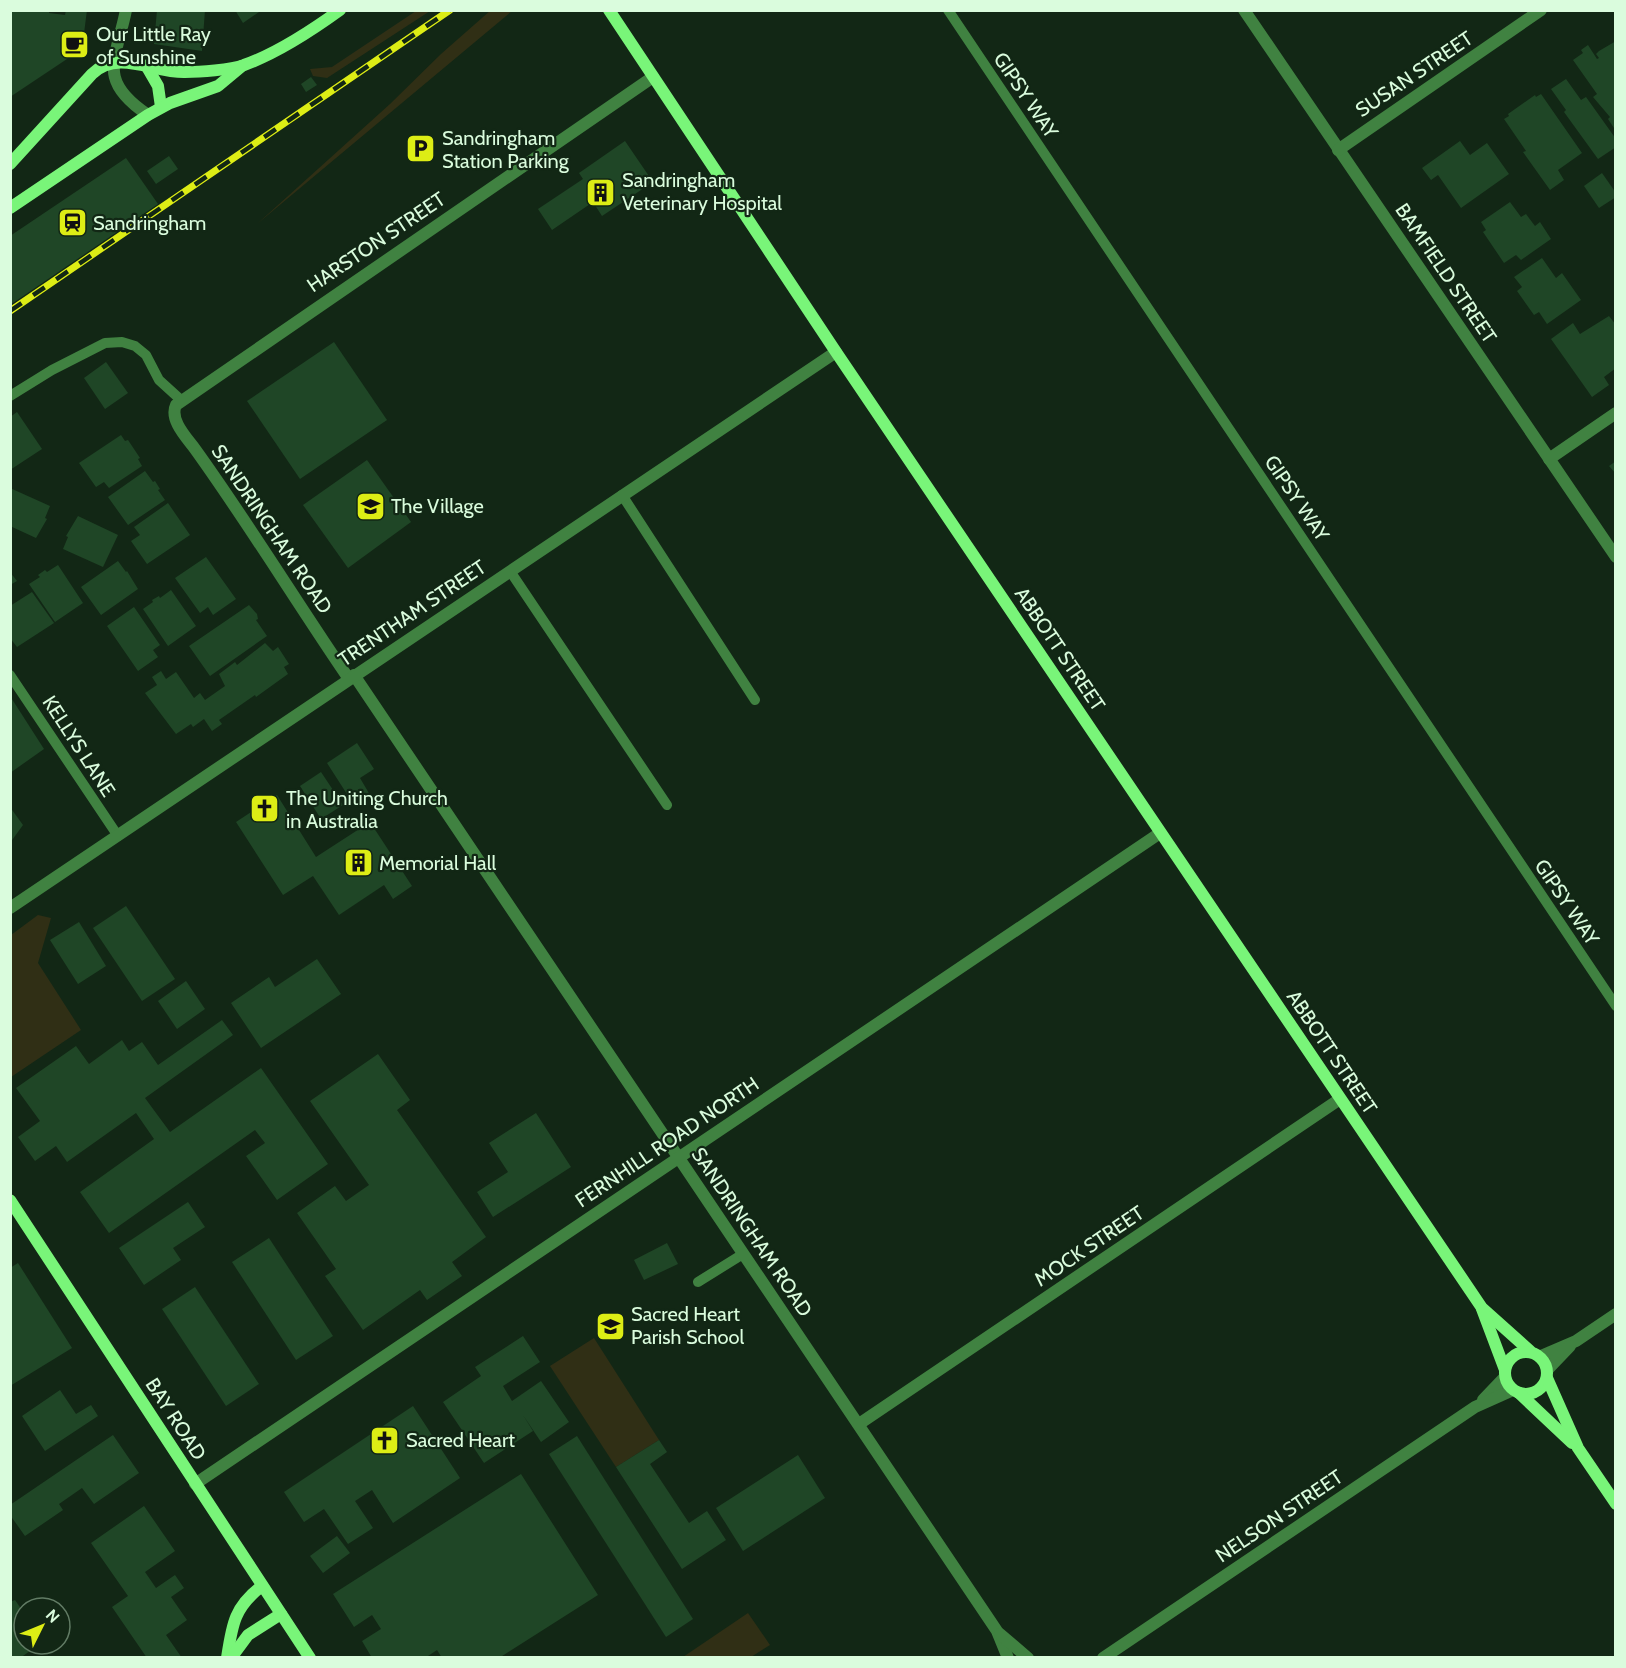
<svg xmlns="http://www.w3.org/2000/svg" width="1626" height="1668" viewBox="0 0 1626 1668" font-family="Cabin,sans-serif">
<style>
.green{fill:#302f15}
.building{fill:#1f4626}
.lines{fill:none;stroke-linecap:round;stroke-linejoin:round}
.lane{stroke:#408241;stroke-width:10}
.street{stroke:#408241;stroke-width:12}
.secondary{stroke:#79f579;stroke-width:12}
.rail-casing{stroke:#dded15;stroke-width:7}
.rail{stroke:#122715;stroke-width:4.5;stroke-dasharray:14;stroke-linecap:butt}
.labels{text-anchor:middle;dominant-baseline:central;stroke-width:4.5;stroke-linejoin:round;paint-order:stroke}
.poi-label{font-size:20px;fill:#dafcdd;stroke:#122715;text-anchor:start}
.street-label{font-size:20px;fill:#dafcdd;stroke:#122715}
</style>
<rect width="100%" height="100%" fill="#122715"/>
<!-- green -->
<g class="green">
<polygon points="491,10 512,11 257,224 390,104 441,54"/>
<polygon points="416,11 430,11 327,78 313,76 310,69 332,67"/>
<polygon points="38,915 51,918 38,963 81,1030 11,1077 11,935"/>
<polygon points="594,1338 659,1440 616,1467 550,1366"/>
<polygon points="748,1613 770,1645 751,1657 683,1657"/>
</g>
<!-- building -->
<g class="building">
<polygon points="10,10 49,10 49,13 65,15 66,10 87,10 82,49 10,97"/>
<polygon points="157,10 205,10 202,51 154,44"/>
<polygon points="235,10 262,10 243,23"/>
<polygon points="1616,41 1616,131 1608,119 1610,117 1593,97 1597,94 1573,60 1583,53 1581,50 1588,45 1597,59 1599,58 1596,54 1599,51"/>
<polygon points="311,77 317,85 306,92 301,84"/>
<polygon points="1566,79 1581,100 1586,97 1616,139 1616,147 1598,159 1564,112 1566,110 1551,89"/>
<polygon points="1541,94 1582,153 1558,170 1564,180 1550,190 1523,152 1526,151 1504,119 1509,116 1508,114 1535,95 1536,97"/>
<polygon points="625,141 653,182 602,216 593,202 552,230 538,209 583,179 579,173"/>
<polygon points="1460,141 1470,155 1487,143 1509,174 1461,208 1438,175 1431,180 1422,168"/>
<polygon points="169,156 178,169 156,184 147,171"/>
<polygon points="126,158 158,204 10,305 10,236"/>
<polygon points="1602,173 1616,193 1616,197 1599,208 1584,186"/>
<polygon points="1510,202 1521,217 1526,214 1535,226 1540,222 1551,239 1521,260 1516,255 1504,263 1483,232 1486,230 1481,222"/>
<polygon points="1542,258 1556,278 1562,273 1581,300 1547,324 1539,312 1534,315 1517,291 1522,287 1514,277"/>
<polygon points="1609,316 1616,325 1616,368 1604,377 1609,385 1592,397 1551,339 1573,323 1580,334"/>
<polygon points="334,342 387,420 300,479 247,401"/>
<polygon points="106,362 128,393 105,409 84,378"/>
<polygon points="17,412 42,449 10,470 10,417"/>
<polygon points="121,435 125,441 128,440 140,458 138,459 142,466 109,488 104,482 96,487 79,463"/>
<polygon points="367,460 411,522 348,568 303,505"/>
<polygon points="1616,461 1616,474 1609,466"/>
<polygon points="145,471 153,482 155,481 160,489 158,490 165,500 128,525 108,497"/>
<polygon points="10,488 50,506 45,518 47,519 36,538 10,526"/>
<polygon points="168,503 190,535 147,564 131,541 140,535 134,527"/>
<polygon points="78,516 118,535 103,567 63,549 68,537 66,536"/>
<polygon points="206,557 236,599 213,615 208,607 200,613 175,578"/>
<polygon points="118,561 126,572 127,571 138,589 101,615 81,587"/>
<polygon points="58,565 83,603 55,622 29,584 40,577 38,575 45,570 47,572"/>
<polygon points="10,572 17,581 10,585"/>
<polygon points="171,590 196,626 168,646 143,609 153,602 152,600 159,596 160,598"/>
<polygon points="32,592 54,623 17,647 10,638 10,606"/>
<polygon points="249,605 257,614 258,619 256,620 267,636 210,676 189,646"/>
<polygon points="134,607 160,645 153,650 158,657 138,671 107,626"/>
<polygon points="265,643 273,651 278,647 289,664 284,667 288,674 256,697 255,695 219,720 222,724 212,731 204,719 193,727 191,724 176,734 145,693 157,685 152,677 161,671 166,679 176,672 194,698 200,693 205,700 225,686 219,674 235,662 237,665"/>
<polygon points="10,696 44,749 10,773"/>
<polygon points="357,743 374,769 360,778 370,795 354,805 327,763"/>
<polygon points="321,772 343,805 321,819 300,786"/>
<polygon points="277,795 316,857 370,822 412,886 393,899 384,885 339,915 313,876 283,895 236,822"/>
<polygon points="10,807 23,825 10,843"/>
<polygon points="126,906 175,979 142,1001 93,928"/>
<polygon points="79,922 106,966 78,984 50,940"/>
<polygon points="317,959 341,994 261,1048 231,1003 269,977 275,987"/>
<polygon points="186,981 205,1009 177,1029 158,1001"/>
<polygon points="222,1020 233,1035 145,1098 170,1132 261,1068 328,1164 277,1200 246,1156 265,1143 255,1130 109,1233 80,1192 154,1139 136,1113 67,1162 56,1146 35,1161 18,1137 40,1121 16,1088 76,1046 89,1064 122,1040 129,1051 142,1042 158,1065"/>
<polygon points="378,1054 410,1100 397,1110 486,1237 452,1262 462,1276 427,1300 420,1290 363,1330 325,1276 336,1269 297,1213 335,1186 346,1201 369,1185 310,1101"/>
<polygon points="536,1113 571,1167 493,1217 477,1192 508,1172 489,1143"/>
<polygon points="188,1202 205,1227 173,1248 181,1260 144,1285 119,1248"/>
<polygon points="269,1238 333,1336 296,1360 232,1262"/>
<polygon points="667,1243 678,1264 644,1280 634,1260"/>
<polygon points="18,1263 72,1348 10,1386 10,1268"/>
<polygon points="195,1287 259,1384 226,1406 162,1309"/>
<polygon points="523,1336 540,1362 503,1386 512,1401 541,1381 569,1422 541,1442 523,1415 533,1431 484,1463 443,1402 481,1376 475,1367"/>
<polygon points="60,1390 76,1414 91,1405 98,1416 45,1451 22,1416"/>
<polygon points="413,1406 460,1478 393,1523 372,1490 355,1501 373,1528 348,1544 324,1509 304,1522 284,1492"/>
<polygon points="113,1435 139,1473 94,1504 82,1488 59,1504 63,1510 25,1536 10,1515 10,1505"/>
<polygon points="577,1436 693,1619 666,1637 549,1454"/>
<polygon points="659,1440 667,1452 650,1464 689,1523 707,1511 726,1540 682,1569 616,1467"/>
<polygon points="798,1455 825,1498 743,1551 716,1508"/>
<polygon points="521,1474 598,1595 499,1658 442,1658 437,1650 425,1658 372,1658 362,1641 381,1629 372,1615 354,1627 333,1594"/>
<polygon points="144,1506 175,1551 145,1572 156,1588 175,1575 184,1588 171,1597 187,1620 166,1635 182,1658 147,1658 112,1607 128,1596 91,1543"/>
<polygon points="337,1536 350,1553 323,1573 310,1556"/>
<polygon points="15,1600 24,1613 24,1644 40,1644 20,1658 12,1658 10,1655 10,1602"/>
</g>
<g class="lines">
<!-- lane -->
<g class="lane">
<polyline points="948,10 1616,1006"/>
<polyline points="10,396 52,370 105,343 122,342 135,346 146,355 159,380 181,400"/>
<polyline points="622,495 755,700"/>
<polyline points="510,571 667,805"/>
<polyline points="10,675 118,836"/>
<polyline points="698,1282 743,1254"/>
</g>
<!-- street -->
<g class="street">
<path d="M126 10C116 60 96 80 148 115"/>
<polyline points="1244,10 1616,557"/>
<polyline points="1338,150 1541,10"/>
<polyline points="1549,459 1616,413"/>
<polyline points="354,675 997,1631 1008,1658"/>
<path d="M349 679C297 603 249 524 195 449 187 438 169 420 176 405L653 77"/>
<polyline points="10,908 836,352"/>
<polyline points="1541,1356 1576,1341 1616,1314"/>
<polyline points="1548,1369 1570,1346"/>
<polyline points="1483,1400 1505,1377"/>
<polyline points="859,1424 1340,1099"/>
<polyline points="195,1484 1160,833"/>
<polyline points="1000,1634 1028,1658"/>
<polyline points="1103,1658 1475,1407 1513,1390"/>
</g>
<!-- secondary -->
<g class="secondary">
<polyline points="609,10 836,352 1482,1308 1530,1351"/>
<polyline points="147,67 158,86 161,107"/>
<path d="M10 164 92 74C118 49 154 73 185 72 199 72 231 70 244 65 278 53 311 31 340 10"/>
<polyline points="10,208 148,115 170,103 218,86 242,66"/>
<polyline points="10,1200 310,1658"/>
<polyline points="1482,1309 1505,1370"/>
<circle cx="1526" cy="1373" r="21"/>
<polyline points="1547,1378 1578,1448 1616,1504"/>
<polyline points="1519,1393 1572,1443"/>
<path d="M227 1658C232 1625 234 1607 262 1586"/>
<polyline points="231,1658 248,1635 281,1614"/>
</g>
<defs>
<polyline id="rail" points="10,311 450,10"/>
</defs>
<!-- rail casing -->
<use href="#rail" class="rail-casing"/>
<!-- rail -->
<use href="#rail" class="rail"/>
</g>
<!-- icons -->
<defs>
<symbol id="cafe-square" viewBox="-11 -11 22 22"><rect x="-9" y="-9" width="18" height="18" rx="4" fill="#dded15" stroke="#122715"/><path d="M-5.5-4.5H6V0H3Q3 3.5 0 3.5H-2.5Q-5.5 3.5-5.5 0ZM3-3.2v2h1.7v-2ZM-6 4.5H4V6H-6Z" fill="#111"/></symbol>
<symbol id="parking-square" viewBox="-11 -11 22 22"><rect x="-9" y="-9" width="18" height="18" rx="4" fill="#dded15" stroke="#122715"/><path d="M-3.5-5.5H1a3.5 3.5 0 0 1 0 7H-1V5.5H-3.5ZM-1-3.4V-.6H.8a1.4 1.4 0 0 0 0-2.8Z" fill="#111"/></symbol>
<symbol id="building-square" viewBox="-11 -11 22 22"><rect x="-9" y="-9" width="18" height="18" rx="4" fill="#dded15" stroke="#122715"/><path d="M-4-6H4V6H1V3H-1V6H-4ZM-2.5-4.3h1.7v1.8h-1.7ZM.8-4.3h1.7v1.8H.8ZM-2.5-1h1.7V.8h-1.7ZM.8-1h1.7V.8H.8Z" fill="#111"/></symbol>
<symbol id="station-square" viewBox="-11 -11 22 22"><rect x="-9" y="-9" width="18" height="18" rx="4" fill="#dded15" stroke="#122715"/><path d="M-3-6H3Q5-6 5-4V2Q5 4 3 4L4.5 6H3L1.5 4h-3L-3 6H-4.5L-3 4Q-5 4-5 2V-4Q-5-6-3-6ZM-3.5-4v3h7v-3ZM-3.5 1v1.5H-2V1ZM2 1v1.5H3.5V1Z" fill="#111"/></symbol>
<symbol id="school-square" viewBox="-11 -11 22 22"><rect x="-9" y="-9" width="18" height="18" rx="4" fill="#dded15" stroke="#122715"/><path d="M0-5L7-2L0 1L-7-2ZM-4 1L0 2.5L4 1V4Q0 6-4 4Z" fill="#111"/></symbol>
<symbol id="church-square" viewBox="-11 -11 22 22"><rect x="-9" y="-9" width="18" height="18" rx="4" fill="#dded15" stroke="#122715"/><path d="M-1.2-6h2.4v3.5h3.3v2.4h-3.3V6h-2.4V-.1h-3.3v-2.4h3.3Z" fill="#111"/></symbol>
</defs>
<g fill-rule="evenodd">
<use href="#cafe-square" x="58" y="28" width="33" height="33"/>
<use href="#parking-square" x="404" y="132" width="33" height="33"/>
<use href="#building-square" x="584" y="176" width="33" height="33"/>
<use href="#station-square" x="56" y="206" width="33" height="33"/>
<use href="#school-square" x="354" y="490" width="33" height="33"/>
<use href="#church-square" x="248" y="792" width="33" height="33"/>
<use href="#building-square" x="342" y="846" width="33" height="33"/>
<use href="#school-square" x="594" y="1310" width="33" height="33"/>
<use href="#church-square" x="368" y="1424" width="33" height="33"/>
</g>
<g class="labels">
<!-- poi labels -->
<g class="poi-label">
<text x="96" y="34">Our Little Ray<tspan x="96" dy="23">of Sunshine</tspan></text>
<text x="442" y="138">Sandringham<tspan x="442" dy="23">Station Parking</tspan></text>
<text x="622" y="180">Sandringham<tspan x="622" dy="23">Veterinary Hospital</tspan></text>
<text x="93" y="223">Sandringham</text>
<text x="391" y="506">The Village</text>
<text x="286" y="798">The Uniting Church<tspan x="286" dy="23">in Australia</tspan></text>
<text x="379" y="863">Memorial Hall</text>
<text x="631" y="1314">Sacred Heart<tspan x="631" dy="23">Parish School</tspan></text>
<text x="406" y="1440">Sacred Heart</text>
</g>
<!-- street labels -->
<g class="street-label">
<text transform="translate(1414 74) rotate(-34)">SUSAN STREET</text>
<text transform="translate(1026 95) rotate(56)">GIPSY WAY</text>
<text transform="translate(376 242) rotate(-34)">HARSTON STREET</text>
<text transform="translate(1446 273) rotate(56)">BAMFIELD STREET</text>
<text transform="translate(1297 498) rotate(56)">GIPSY WAY</text>
<text transform="translate(272 529) rotate(56)">SANDRINGHAM ROAD</text>
<text transform="translate(412 613) rotate(-34)">TRENTHAM STREET</text>
<text transform="translate(1060 649) rotate(56)">ABBOTT STREET</text>
<text transform="translate(79 746) rotate(57)">KELLYS LANE</text>
<text transform="translate(1567 902) rotate(56)">GIPSY WAY</text>
<text transform="translate(1332 1052) rotate(56)">ABBOTT STREET</text>
<text transform="translate(667 1142) rotate(-34)">FERNHILL ROAD NORTH</text>
<text transform="translate(752 1232) rotate(56)">SANDRINGHAM ROAD</text>
<text transform="translate(1089 1246) rotate(-34)">MOCK STREET</text>
<text transform="translate(176 1419) rotate(57)">BAY ROAD</text>
<text transform="translate(1279 1516) rotate(-34)">NELSON STREET</text>
</g>
</g>
<!-- border -->
<rect width="1626" height="1668" fill="none" stroke="#dafcdd" stroke-width="24"/>
<!-- north arrow -->
<g transform="translate(42 1626) rotate(47)"><circle r="28" fill="#122715" stroke="#627c65" stroke-width="1.5"/>
<path d="M0-4.5L10 22L0 15L-10 22Z" fill="#dded15"/>
<text y="-9" font-size="16" font-weight="bold" text-anchor="middle" fill="#dafcdd">N</text>
</g>
</svg>
